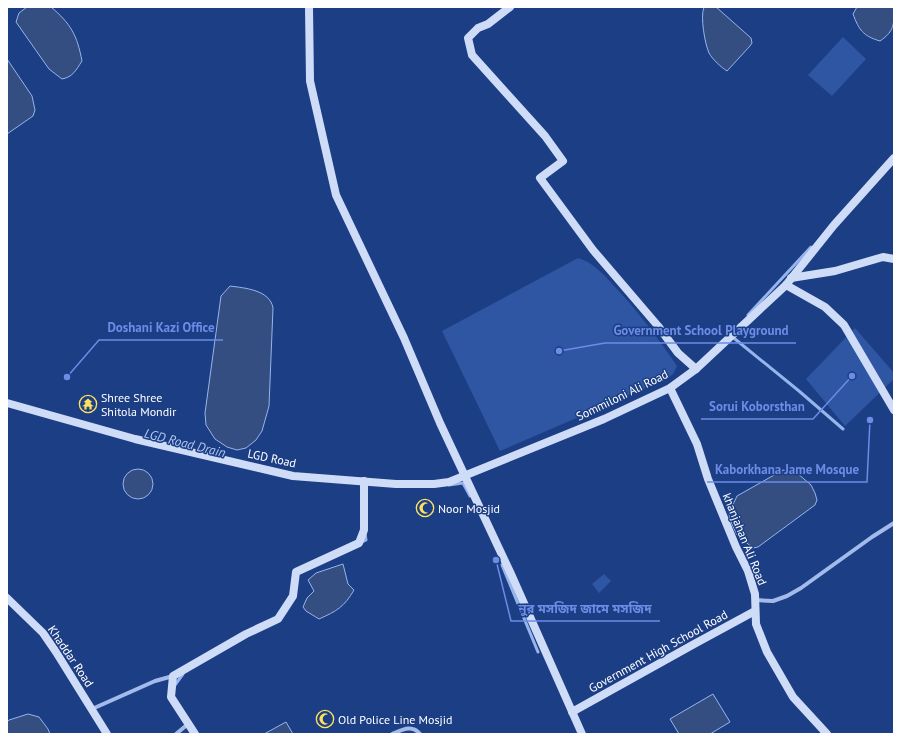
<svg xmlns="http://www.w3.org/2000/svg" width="901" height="741" viewBox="0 0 901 741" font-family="'PT Sans','Noto Sans Bengali',sans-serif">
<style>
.green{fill:#2f56a3}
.water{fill:#354e82;stroke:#96b5ed}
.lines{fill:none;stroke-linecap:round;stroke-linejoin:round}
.stream{stroke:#96b5ed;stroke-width:3}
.street{stroke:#a3bbeb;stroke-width:4}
.secondary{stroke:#cfdcf8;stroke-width:8}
.labels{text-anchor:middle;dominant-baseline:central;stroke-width:3;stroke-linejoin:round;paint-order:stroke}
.street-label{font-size:12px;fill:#fff;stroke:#1c3e85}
.poi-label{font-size:12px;fill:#fff;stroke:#1c3e85;text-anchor:start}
.water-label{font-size:13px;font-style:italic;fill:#afc6f2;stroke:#1c3e85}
.leader{fill:none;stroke:#6c8ce6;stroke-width:1.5}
.callout-dot{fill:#6c8ce6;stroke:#1c3e85;stroke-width:1.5}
.callout-label{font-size:13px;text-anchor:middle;font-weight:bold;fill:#6c8ce6;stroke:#1c3e85;stroke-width:3;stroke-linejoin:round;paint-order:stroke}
</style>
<rect width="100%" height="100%" fill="#1c3e85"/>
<!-- green -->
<g class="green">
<polygon points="843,37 866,59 832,96 808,75"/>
<path d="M578 258C593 262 604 275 614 286 638 311 658 338 677 366L673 374 667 379 500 451 442 331Z"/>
<polygon points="855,328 894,373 894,379 845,426 806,379"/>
<polygon points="604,574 611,581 599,593 592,584"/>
</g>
<!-- water -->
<g class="water">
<path d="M27 7H51C71 24 77 35 82 61 76 70 73 77 62 79L49 69 16 22 19 13Z"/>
<path d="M704 7H716L751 38 752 43 750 46 727 71C721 67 713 60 709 53 705 44 700 17 704 7Z"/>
<path d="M857 7H894C894 23 895 31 880 41 863 36 859 30 853 14Z"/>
<polygon points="7,59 32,96 35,110 33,116 7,134"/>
<path d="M230 286C245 288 270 290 273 308L269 406 262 431 256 440 246 448 237 450 227 447 215 439 206 425 205 413 221 296Z"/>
<circle cx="138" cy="484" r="15"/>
<polygon points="783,470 797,473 811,485 815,493 817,500 815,505 758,547 753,548 737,535 730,520 729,513 737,496"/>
<path d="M343 564 348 584 354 590C344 607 337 611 319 619L306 611 303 607 307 598 314 591 308 580 316 573Z"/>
<polygon points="713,694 730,722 710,734 679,734 670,719"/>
<polygon points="28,714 39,717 48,729 50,734 7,734 7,722 9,720"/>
<polygon points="286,722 293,734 264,734"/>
</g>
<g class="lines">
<!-- stream -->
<g class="stream">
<polyline points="748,315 811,247"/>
<polyline points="735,339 799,391 843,429"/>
<polyline points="449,485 463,483 470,496"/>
<polyline points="362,542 366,540 365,533"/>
<polyline points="502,565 538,652"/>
<polyline points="175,685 183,674"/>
</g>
<!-- street -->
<g class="street">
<polyline points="755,600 773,601 787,596 801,588 872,537 894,523"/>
<polyline points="92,709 155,681 173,676"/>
<polyline points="176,734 188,724"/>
<path d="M392 734C402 730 412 724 420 734"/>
</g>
<!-- secondary -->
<g class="secondary">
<polyline points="309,7 310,81 336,195 404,338 440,423 511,574 582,734"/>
<polyline points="510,7 488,24 478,28 468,38 472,55 545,136 563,161 540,178 593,250 658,326 678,353 696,369"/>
<polyline points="791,278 835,271 883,257 894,259"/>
<polyline points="786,285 825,307 844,325 894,410"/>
<polyline points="670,388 697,444 708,479 736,547 748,571 755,594 756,624 767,652 793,697 827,734"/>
<polyline points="7,403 135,439 293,476 396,484 434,484 449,482 604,419 670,388 696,369 786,285 834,225 894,158"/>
<polyline points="7,598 43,633 56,652 107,734"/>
<polyline points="572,712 696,643 755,611"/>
<polyline points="195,734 171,697 173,676 246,634 278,619 293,596 296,572 359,543 364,530 364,481"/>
</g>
</g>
<!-- icons -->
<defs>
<symbol id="temple-ring" viewBox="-11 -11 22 22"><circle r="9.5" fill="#1c3e85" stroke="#fce060" stroke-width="1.5"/><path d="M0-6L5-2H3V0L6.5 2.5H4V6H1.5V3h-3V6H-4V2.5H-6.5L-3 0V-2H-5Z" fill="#fce060"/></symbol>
<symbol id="mosque-ring" viewBox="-11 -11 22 22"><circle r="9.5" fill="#1c3e85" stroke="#fce060" stroke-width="1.5"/><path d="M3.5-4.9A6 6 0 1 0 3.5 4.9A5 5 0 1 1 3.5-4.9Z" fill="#fce060"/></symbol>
</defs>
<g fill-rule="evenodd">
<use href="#temple-ring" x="78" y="394" width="20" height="20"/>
<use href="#mosque-ring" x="415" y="498" width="20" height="20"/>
<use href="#mosque-ring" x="315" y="709" width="20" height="20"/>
</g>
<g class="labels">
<!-- street labels -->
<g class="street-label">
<text transform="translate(622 395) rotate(-26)">Sommiloni Ali Road</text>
<text transform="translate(272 458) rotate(12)">LGD Road</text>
<text transform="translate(745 539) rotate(68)">khanjahan Ali Road</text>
<text transform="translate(658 651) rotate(-29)">Government High School Road</text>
<text transform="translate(71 656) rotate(56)">Khaddar Road</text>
</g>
<!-- poi labels -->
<g class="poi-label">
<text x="101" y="397">Shree Shree<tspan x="101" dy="14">Shitola Mondir</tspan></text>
<text x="438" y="508">Noor Mosjid</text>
<text x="338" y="719">Old Police Line Mosjid</text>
</g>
<!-- water labels -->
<g class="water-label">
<text transform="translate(185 443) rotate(14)">LGD Road Drain</text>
</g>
</g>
<!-- callouts -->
<path class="leader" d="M67 377L99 340H223M559 351L605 343H796M852 376L813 419H701M870 420L867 482H707M496 560L511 621H660"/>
<g class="callout-dot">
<circle cx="67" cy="377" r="4"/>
<circle cx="559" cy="351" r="4"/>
<circle cx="852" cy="376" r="4"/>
<circle cx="870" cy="420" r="4"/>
<circle cx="496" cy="560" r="4"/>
</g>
<g class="callout-label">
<text x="161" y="332">Doshani Kazi Office</text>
<text x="701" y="335">Government School Playground</text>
<text x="757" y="411">Sorui Koborsthan</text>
<text x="787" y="474">Kaborkhana Jame Mosque</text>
<text x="585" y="613">নুর মসজিদ জামে মসজিদ</text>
</g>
<!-- border -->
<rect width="901" height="741" fill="none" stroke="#ffffff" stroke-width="16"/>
</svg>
